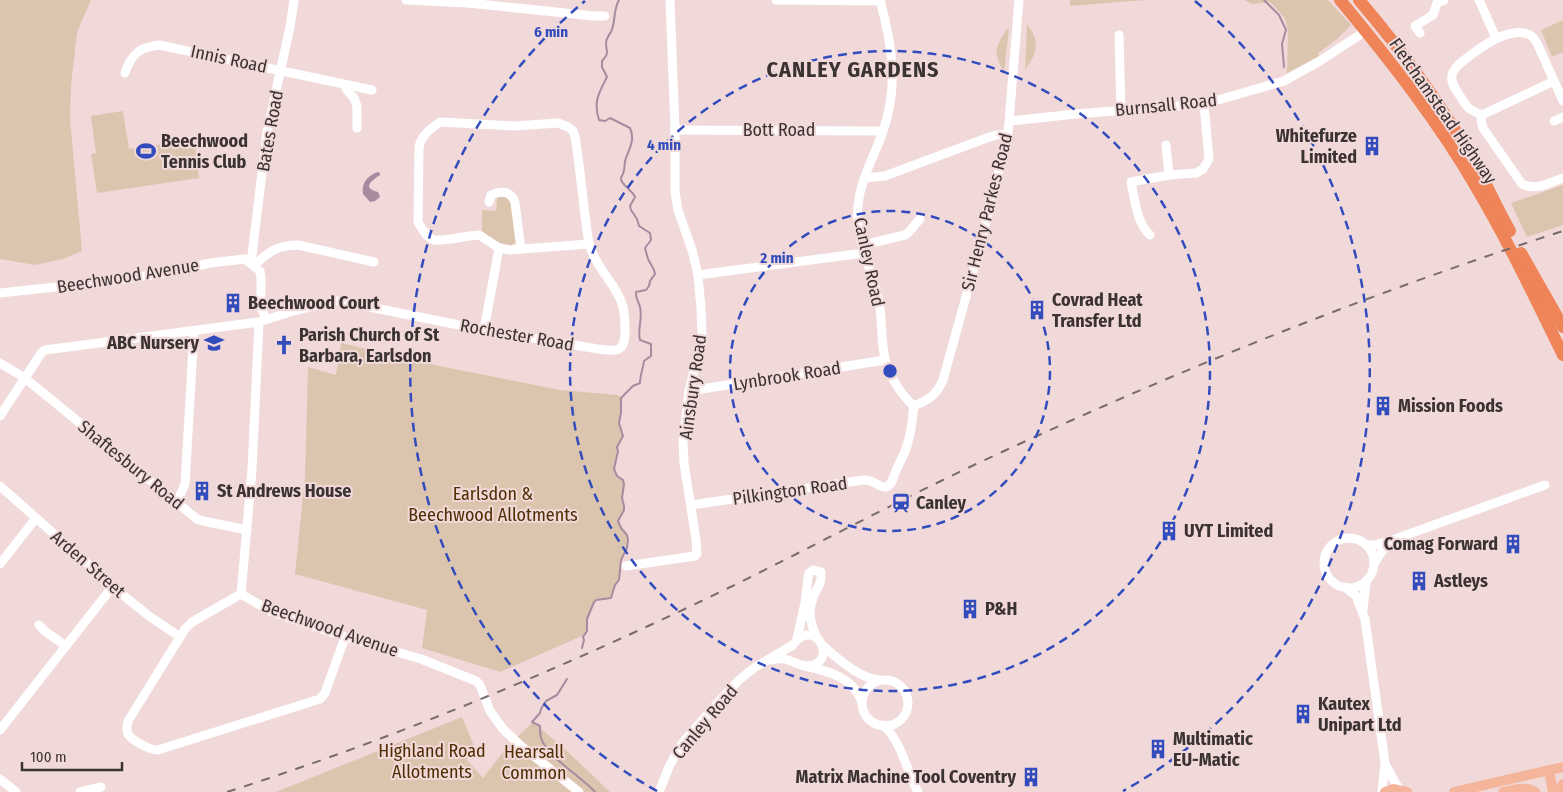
<svg xmlns="http://www.w3.org/2000/svg" width="1563" height="792" viewBox="0 0 1563 792" font-family="'Fira Sans Condensed',sans-serif">
<style>
.green{fill:#dcc5af}
.water{fill:#a78ca0}
.lines{fill:none;stroke-linecap:round;stroke-linejoin:round}
.stream{stroke:#a78ca0;stroke-width:2}
.minor{stroke:#fff;stroke-width:9}
.major{stroke:#f5b59b;stroke-width:10}
.highway{stroke:#ef8459;stroke-width:12}
.rail{stroke:#796b6b;stroke-width:2;stroke-dasharray:9 9;stroke-linecap:butt}
.ring{fill:none;stroke:#324cbd;stroke-width:2.5;stroke-dasharray:9 6}
.labels{text-anchor:middle;dominant-baseline:central;stroke-width:4;stroke-linejoin:round;paint-order:stroke}
.street-label{font-size:18px;fill:#3b3232;stroke:#f1d9d9}
.poi-label{font-size:18px;font-weight:bold;fill:#3b3232;stroke:#f1d9d9;text-anchor:start}
.park-label{font-size:18px;fill:#502d02;stroke:#f1d9d9}
.district-label{font-size:22px;font-weight:bold;letter-spacing:1px;fill:#3b3232;stroke:#f1d9d9}
.centre{fill:#324cbd;stroke:#f1d9d9;stroke-width:2.5}
.ring-label{font-size:15px;text-anchor:middle;font-weight:bold;fill:#324cbd;stroke:#f1d9d9;stroke-width:4;stroke-linejoin:round;paint-order:stroke}
</style>
<rect width="100%" height="100%" fill="#f1d9d9"/>
<!-- green -->
<g class="green">
<polygon points="0,0 91,0 77,32 71,85 70,119 82,251 63,259 35,265 0,259"/>
<polygon points="1070,0 1145,0 1070,6"/>
<polygon points="1244,0 1328,0 1351,25 1337,39 1318,53 1319,56 1287,73 1288,32 1285,18 1270,2 1252,4"/>
<polygon points="1563,20 1563,52 1552,57 1541,30"/>
<path d="M1027 24C1041 43 1037 53 1025 70Z"/>
<path d="M1008 28H1009L1004 73C993 51 994 48 1008 28Z"/>
<polygon points="123,111 129,149 194,139 199,178 97,193 91,154 96,153 91,116"/>
<polygon points="1563,185 1563,225 1527,237 1511,203"/>
<polygon points="501,196 510,197 517,242 511,245 499,243 482,231 482,210 496,211 497,198"/>
<polygon points="341,343 439,366 560,390 618,395 621,398 621,413 619,423 623,436 617,447 618,451 614,469 617,476 623,480 624,484 622,498 624,506 624,510 618,521 621,528 627,535 628,540 627,548 621,560 619,580 615,585 611,598 599,599 594,602 587,619 587,631 584,635 500,672 422,648 427,610 295,574 305,476 308,367 336,375"/>
<polygon points="462,717 477,753 466,759 483,778 507,747 533,722 567,751 610,792 276,792"/>
</g>
<!-- water -->
<path class="water" d="M378 172 380 173V175C371 181 362 188 378 192L380 197 375 201 370 202 363 194C361 183 368 175 378 172Z"/>
<g class="lines">
<!-- stream -->
<g class="stream">
<polyline points="1264,0 1279,15 1286,30 1282,44 1284,67"/>
<path d="M582 648 584 640 583 637 587 631V619L594 602 596 600 611 598 615 585 619 580 621 560 627 548 628 540 627 535 621 528 618 521 624 510V506L622 498 624 484 623 480 617 476 614 469 618 451 617 447 623 436 619 423 621 413V398L633 386 640 383C640 375 643 369 644 361L651 356V344L640 340C637 330 643 319 640 307 639 302 635 298 636 292L646 290 649 286 650 281 655 274 654 270 648 259 645 248 651 240 650 233 639 226 637 219 631 210 630 206 635 197C632 190 620 184 621 178 622 175 624 173 624 170 625 166 624 162 626 158 630 147 635 140 630 128L610 118 605 121 599 120C593 101 599 93 607 77L602 67V61C610 52 606 53 606 43 606 39 609 35 611 32 616 21 613 10 619 0"/>
<path d="M567 679 557 695 546 701 541 709 540 713 532 722 540 726C540 730 540 735 541 738 547 757 582 777 595 792"/>
</g>
<!-- minor -->
<g class="minor">
<polyline points="406,0 468,3 594,16 605,16"/>
<polyline points="776,0 881,1"/>
<path d="M880 0C892 44 899 87 883 131 875 155 860 180 858 206 854 239 873 270 879 302 883 321 880 343 886 362 892 380 900 394 914 406"/>
<polyline points="1479,0 1496,38"/>
<polyline points="1420,33 1415,26 1433,15 1437,3 1444,0"/>
<polyline points="1119,35 1121,110"/>
<path d="M125 73C131 54 140 47 159 45L372 90"/>
<polyline points="346,85 346,89 354,98 357,106 357,128"/>
<path d="M1563 101 1537 43C1535 40 1533 36 1530 35 1510 25 1481 47 1467 58 1462 62 1453 68 1452 75 1450 82 1456 90 1460 96 1468 109 1468 109 1482 115L1481 120 1483 128 1522 184C1537 191 1548 183 1563 178"/>
<polyline points="1482,115 1554,81"/>
<polyline points="1010,121 1076,114 1204,104 1284,81 1320,61 1358,36 1365,30"/>
<polyline points="1554,121 1563,117"/>
<polyline points="675,130 883,131"/>
<polyline points="1166,145 1169,175"/>
<polyline points="865,178 885,176 984,139 996,135 1008,134"/>
<path d="M489 202 491 195C501 190 512 191 515 203L521 249"/>
<path d="M1150 235C1136 222 1135 199 1131 182L1169 175 1196 173 1203 169 1209 159 1204 104"/>
<path d="M863 245 905 235C911 231 915 224 920 219"/>
<polyline points="251,263 267,132 290,27 294,0"/>
<path d="M254 265C269 252 277 245 298 245L374 262"/>
<polyline points="698,275 864,253"/>
<path d="M0 293 112 281 165 273 210 263 245 259 260 271C264 289 256 300 266 319"/>
<polyline points="259,322 252,470 241,594 272,612 345,637 421,659 476,681 480,685 490,711 503,729 520,745 579,792"/>
<polyline points="484,330 499,248"/>
<polyline points="0,363 25,378 197,519 203,521 247,530"/>
<polyline points="689,391 885,360"/>
<path d="M914 406C929 399 936 396 943 380L980 246 1008 134 1019 0"/>
<path d="M0 416 42 352 45 350 259 322 290 312 334 301H340L484 330 598 349C615 351 624 354 625 334 625 325 625 315 623 307 617 284 596 269 590 246 587 237 587 226 585 216 582 189 579 162 575 136L573 131 568 127 558 123 514 126 440 122C431 129 421 135 419 147L418 222C422 229 427 238 434 240 443 242 468 235 479 235L499 248 509 250 589 244"/>
<polyline points="0,486 124,596 149,616 180,637"/>
<polyline points="177,502 185,484 194,331"/>
<path d="M691 505 863 480C873 479 879 488 886 487 893 485 893 476 896 471 900 461 906 452 908 442 912 430 912 418 914 406"/>
<circle cx="1349" cy="563" r="25"/>
<polyline points="1367,545 1375,545 1395,539 1545,485"/>
<polyline points="0,564 36,518"/>
<polyline points="1374,564 1382,551 1393,541"/>
<polyline points="626,566 695,556 697,554 696,540 684,463 683,441 689,391 700,347 702,334 701,308 698,275 692,250 678,210 675,192 675,130 670,0"/>
<polyline points="1345,587 1356,596 1365,619 1385,763 1382,792"/>
<path d="M241 594 192 622 185 629 128 721C127 726 126 730 128 734 132 741 150 750 158 750L320 699 325 693 345 637"/>
<polyline points="1363,610 1366,581"/>
<polyline points="39,625 46,632 66,646"/>
<path d="M797 639 805 603 808 577 809 573 813 570 821 572C822 580 820 585 816 591 807 609 809 621 817 638"/>
<path d="M795 642C816 618 840 663 807 666"/>
<path d="M823 646C840 660 857 677 879 680"/>
<path d="M772 660C787 656 792 663 805 666 828 671 853 677 862 702"/>
<circle cx="885" cy="703" r="23"/>
<path d="M883 725C902 742 906 770 918 792"/>
<polyline points="0,730 113,586"/>
<polyline points="1385,764 1399,789"/>
<polyline points="0,779 16,792"/>
<polyline points="80,792 101,787"/>
<polyline points="659,792 669,767 677,752 684,741 723,697 739,680 754,668 793,645"/>
</g>
<!-- major -->
<g class="major">
<polyline points="1549,770 1553,792"/>
<polyline points="1385,792 1394,789 1407,792"/>
<polyline points="1454,792 1563,767"/>
<path d="M1503 792C1514 790 1525 786 1535 792"/>
<polyline points="1559,792 1563,784"/>
</g>
<!-- highway -->
<g class="highway">
<path d="M1340 0C1389 59 1437 120 1476 187 1508 241 1535 298 1563 355"/>
<path d="M1359 0C1401 49 1445 110 1477 166 1488 188 1498 210 1510 231"/>
<polyline points="1521,253 1563,327"/>
</g>
<!-- rail -->
<path class="rail" d="M227 792C380 743 529 682 674 614 775 567 873 513 974 465 1166 375 1361 296 1563 231"/>
</g>
<!-- distance rings -->
<g class="ring">
<circle cx="890" cy="371" r="160"/>
<circle cx="890" cy="371" r="320"/>
<path d="M657 791A480 480 0 0 1 585 1M1195 1A480 480 0 0 1 1123 791"/>
</g>
<!-- icons -->
<defs>
<symbol id="building-bare" viewBox="-9 -9 18 18"><path d="M-4-6H4V6H1V3H-1V6H-4ZM-2.5-4.3h1.7v1.8h-1.7ZM.8-4.3h1.7v1.8H.8ZM-2.5-1h1.7V.8h-1.7ZM.8-1h1.7V.8H.8Z" fill="#324cbd" stroke="#f1d9d9" stroke-width="2.5" paint-order="stroke"/></symbol>
<symbol id="stadium-bare" viewBox="-9 -9 18 18"><path d="M0-5a6.5 5 0 1 0 0 10a6.5 5 0 1 0 0-10ZM-3.5-1.8h7v3.6h-7Z" fill="#324cbd" stroke="#f1d9d9" stroke-width="2.5" paint-order="stroke"/></symbol>
<symbol id="school-bare" viewBox="-9 -9 18 18"><path d="M0-5L7-2L0 1L-7-2ZM-4 1L0 2.5L4 1V4Q0 6-4 4Z" fill="#324cbd" stroke="#f1d9d9" stroke-width="2.5" paint-order="stroke"/></symbol>
<symbol id="church-bare" viewBox="-9 -9 18 18"><path d="M-1.2-6h2.4v3.5h3.3v2.4h-3.3V6h-2.4V-.1h-3.3v-2.4h3.3Z" fill="#324cbd" stroke="#f1d9d9" stroke-width="2.5" paint-order="stroke"/></symbol>
<symbol id="station-bare" viewBox="-9 -9 18 18"><path d="M-3-6H3Q5-6 5-4V2Q5 4 3 4L4.5 6H3L1.5 4h-3L-3 6H-4.5L-3 4Q-5 4-5 2V-4Q-5-6-3-6ZM-3.5-4v3h7v-3ZM-3.5 1v1.5H-2V1ZM2 1v1.5H3.5V1Z" fill="#324cbd" stroke="#f1d9d9" stroke-width="2.5" paint-order="stroke"/></symbol>
</defs>
<g fill-rule="evenodd">
<use href="#building-bare" x="1358" y="132" width="28" height="28"/>
<use href="#stadium-bare" x="132" y="137" width="28" height="28"/>
<use href="#building-bare" x="219" y="289" width="28" height="28"/>
<use href="#building-bare" x="1023" y="296" width="28" height="28"/>
<use href="#school-bare" x="200" y="329" width="28" height="28"/>
<use href="#church-bare" x="270" y="331" width="28" height="28"/>
<use href="#building-bare" x="1369" y="392" width="28" height="28"/>
<use href="#building-bare" x="188" y="477" width="28" height="28"/>
<use href="#station-bare" x="887" y="489" width="28" height="28"/>
<use href="#building-bare" x="1155" y="517" width="28" height="28"/>
<use href="#building-bare" x="1499" y="530" width="28" height="28"/>
<use href="#building-bare" x="1405" y="567" width="28" height="28"/>
<use href="#building-bare" x="956" y="595" width="28" height="28"/>
<use href="#building-bare" x="1289" y="700" width="28" height="28"/>
<use href="#building-bare" x="1144" y="735" width="28" height="28"/>
<use href="#building-bare" x="1017" y="763" width="28" height="28"/>
</g>
<g class="labels">
<!-- street labels -->
<g class="street-label">
<text transform="translate(229 59) rotate(12)">Innis Road</text>
<text transform="translate(1166 105) rotate(-6)">Burnsall Road</text>
<text transform="translate(1443 111) rotate(55)">Fletchamstead Highway</text>
<text x="779" y="130">Bott Road</text>
<text transform="translate(270 131) rotate(-80)">Bates Road</text>
<text transform="translate(987 212) rotate(-76)">Sir Henry Parkes Road</text>
<text transform="translate(869 262) rotate(78)">Canley Road</text>
<text transform="translate(128 276) rotate(-9)">Beechwood Avenue</text>
<text transform="translate(517 335) rotate(10)">Rochester Road</text>
<text transform="translate(787 376) rotate(-9)">Lynbrook Road</text>
<text transform="translate(693 387) rotate(-82)">Ainsbury Road</text>
<text transform="translate(131 465) rotate(39)">Shaftesbury Road</text>
<text transform="translate(790 491) rotate(-8)">Pilkington Road</text>
<text transform="translate(88 564) rotate(41)">Arden Street</text>
<text transform="translate(330 628) rotate(19)">Beechwood Avenue</text>
<text transform="translate(705 722) rotate(-50)">Canley Road</text>
</g>
<!-- poi labels -->
<g class="poi-label">
<text x="1357" y="136" text-anchor="end">Whitefurze<tspan x="1357" dy="21">Limited</tspan></text>
<text x="161" y="141">Beechwood<tspan x="161" dy="21">Tennis Club</tspan></text>
<text x="1052" y="300">Covrad Heat<tspan x="1052" dy="21">Transfer Ltd</tspan></text>
<text x="248" y="303">Beechwood Court</text>
<text x="299" y="335">Parish Church of St<tspan x="299" dy="21">Barbara, Earlsdon</tspan></text>
<text x="199" y="343" text-anchor="end">ABC Nursery</text>
<text x="1398" y="406">Mission Foods</text>
<text x="217" y="491">St Andrews House</text>
<text x="916" y="503">Canley</text>
<text x="1184" y="531">UYT Limited</text>
<text x="1498" y="544" text-anchor="end">Comag Forward</text>
<text x="1434" y="581">Astleys</text>
<text x="985" y="609">P&amp;H</text>
<text x="1318" y="704">Kautex<tspan x="1318" dy="21">Unipart Ltd</tspan></text>
<text x="1173" y="739">Multimatic<tspan x="1173" dy="21">EU-Matic</tspan></text>
<text x="1016" y="777" text-anchor="end">Matrix Machine Tool Coventry</text>
</g>
<!-- park labels -->
<g class="park-label">
<text x="493" y="494">Earlsdon &amp;<tspan x="493" dy="21">Beechwood Allotments</tspan></text>
<text x="432" y="751">Highland Road<tspan x="432" dy="21">Allotments</tspan></text>
<text x="534" y="752">Hearsall<tspan x="534" dy="21">Common</tspan></text>
</g>
<!-- district labels -->
<g class="district-label">
<text x="853" y="69">CANLEY GARDENS</text>
</g>
</g>
<circle cx="890" cy="371" r="8" class="centre"/>
<g class="ring-label">
<text x="551" y="37">6 min</text>
<text x="664" y="150">4 min</text>
<text x="777" y="263">2 min</text>
</g>
<!-- scale -->
<path d="M22 762v8h100v-8" fill="none" stroke="#3b3232" stroke-width="2.5"/>
<text x="30" y="762" font-size="15" fill="#3b3232" stroke="#f1d9d9" stroke-width="4" paint-order="stroke">100 m</text>
</svg>
